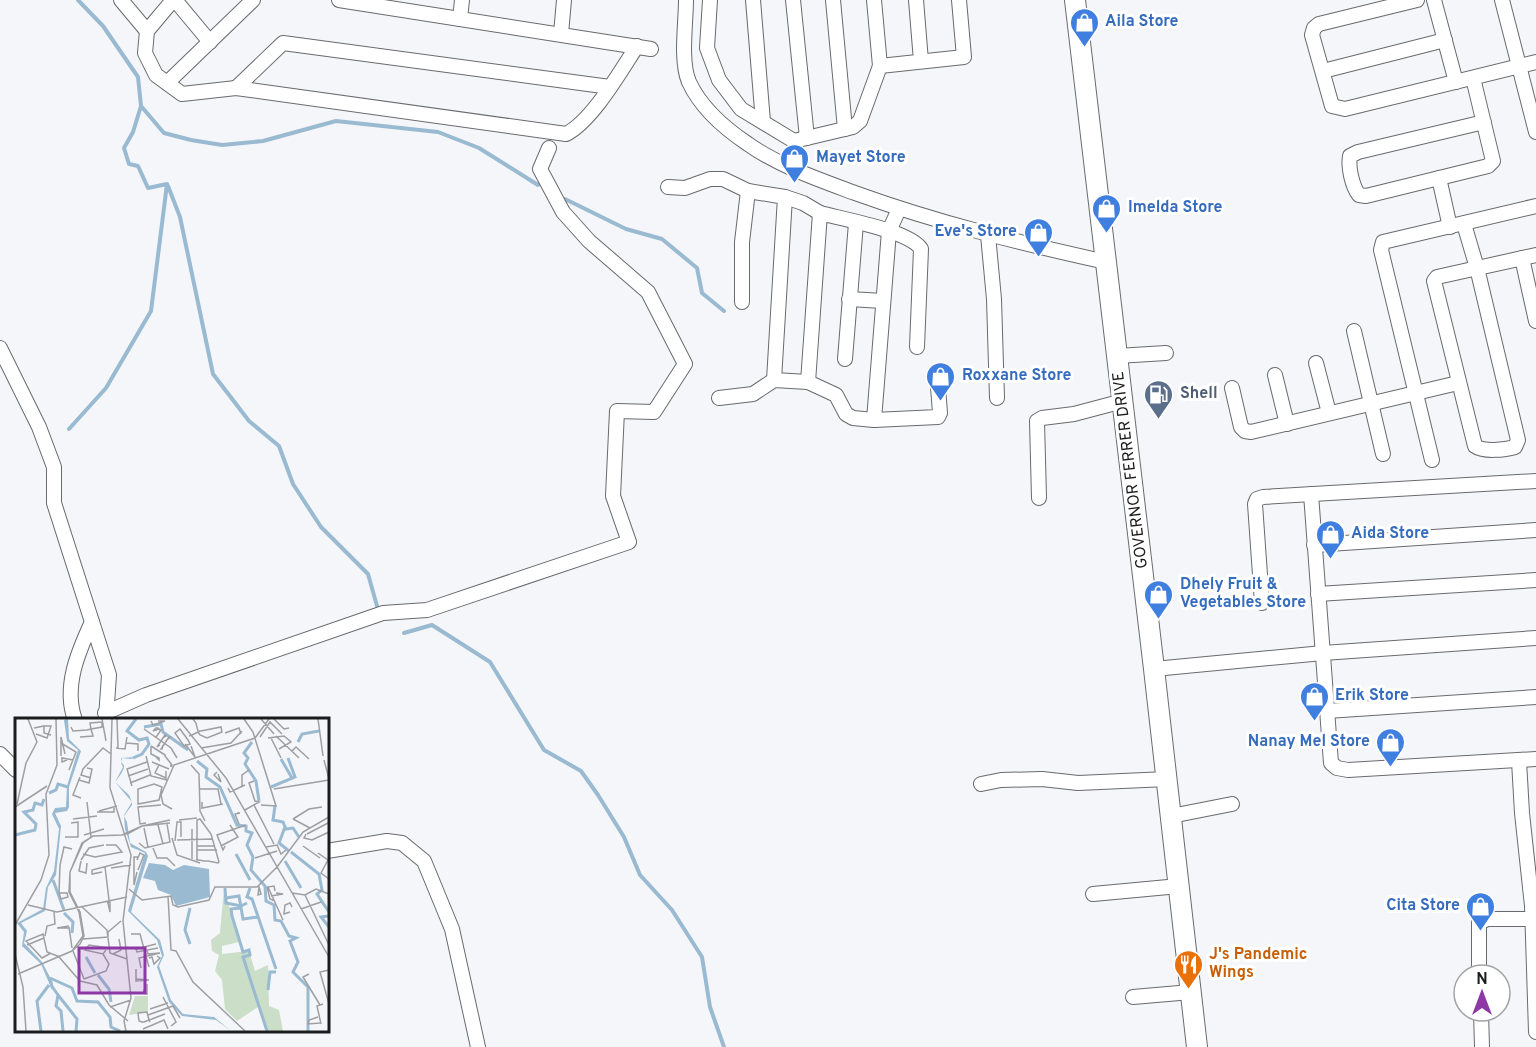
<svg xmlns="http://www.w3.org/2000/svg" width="1536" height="1047" viewBox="0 0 1536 1047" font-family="Overpass,sans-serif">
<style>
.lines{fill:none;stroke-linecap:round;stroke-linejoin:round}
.stream{stroke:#99bad1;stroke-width:4}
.street-casing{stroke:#696a6d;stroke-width:16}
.secondary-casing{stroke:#696a6d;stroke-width:22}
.street{stroke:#fff;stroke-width:14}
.secondary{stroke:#fff;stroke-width:20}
.labels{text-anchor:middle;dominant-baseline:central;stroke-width:6;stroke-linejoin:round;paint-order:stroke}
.shop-label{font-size:16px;font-weight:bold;fill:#366cbe;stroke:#fff;text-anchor:start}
.service-label{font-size:16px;font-weight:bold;fill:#4e5e75;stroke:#fff;text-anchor:start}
.street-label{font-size:16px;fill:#1b1c1d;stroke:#fff}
.food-label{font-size:16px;font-weight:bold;fill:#c56008;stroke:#fff;text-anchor:start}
.inset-river{fill:none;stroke:#99bad1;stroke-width:3}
.inset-road{fill:none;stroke:#9e9fa2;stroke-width:1.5}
.view{fill:#8e38a5;fill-opacity:0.15;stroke:#8e38a5;stroke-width:3}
.inset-edge{fill:none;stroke:#1b1c1d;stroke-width:3}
</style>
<rect width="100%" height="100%" fill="#f5f6fa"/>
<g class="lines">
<!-- stream -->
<g class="stream">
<polyline points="141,106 164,133 191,140 222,145 263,141 336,121 438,132 479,148 538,185"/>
<polyline points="168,186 180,217 213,374 249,421 279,446 293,484 321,527 368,574 377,606"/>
<polyline points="565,199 626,229 662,239 697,268 702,293 724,311"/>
<polyline points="69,429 106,388 151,311 167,184 148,188 138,166 129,164 124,148 133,132 141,106 138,77 103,26 78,0"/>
<polyline points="404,633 432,625 490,662 544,750 581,771 598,795 624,837 640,875 672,910 702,957 710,1007 724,1047"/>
</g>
<defs>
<g id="street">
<polyline points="121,0 147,31"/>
<path d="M173 0 147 31 145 53 156 75 182 94 236 88 566 134C592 121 620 72 637 46"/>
<polyline points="175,0 210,42"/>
<polyline points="339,0 651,49"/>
<path d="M686 0C686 23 680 61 689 82 701 108 724 128 748 144 779 166 820 180 855 193 938 223 1020 243 1106 262"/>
<polyline points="710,0 707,48 719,80 741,109 794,141 853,127 860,121 880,66 964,57 959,0"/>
<polyline points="753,0 763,122"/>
<polyline points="793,0 807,138"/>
<polyline points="833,0 845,129"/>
<polyline points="874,0 880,66"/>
<polyline points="916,0 921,61"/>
<polyline points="1417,0 1319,24 1314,28 1312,35 1332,106 1345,109 1536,62"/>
<polyline points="1434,0 1456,82"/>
<polyline points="1502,0 1536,132"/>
<polyline points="460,19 462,0"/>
<polyline points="561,34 564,0"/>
<polyline points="1323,71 1445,40"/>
<path d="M1473 78 1493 161 1488 166 1366 196 1359 195C1352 186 1348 167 1350 156L1358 152 1484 122"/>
<polyline points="167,83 253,0"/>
<polyline points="236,88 283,43 610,87"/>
<polyline points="1439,178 1450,227"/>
<polyline points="668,187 685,188 710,179 723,179 748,191 785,197 774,380"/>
<polyline points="785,197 803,203 820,213"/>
<path d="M1464 224 1477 268 1518 440 1515 447C1505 450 1483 452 1475 446L1434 281 1437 277 1536 255"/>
<polyline points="988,235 994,299 997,398"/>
<polyline points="1522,258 1536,321"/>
<polyline points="849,299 883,301"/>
<polyline points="742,302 742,242 748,191"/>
<polyline points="1354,331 1383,454"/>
<polyline points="0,348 39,427 54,467 54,503 109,675 106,718"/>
<polyline points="1117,356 1166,353"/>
<polyline points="845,359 856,223"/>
<polyline points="1316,363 1329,413"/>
<polyline points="1275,375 1287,424"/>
<path d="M808 382 820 213C842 219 910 231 921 249L917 347"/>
<polyline points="1232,388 1241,427 1245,431 1251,432 1458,383"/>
<polyline points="719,398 753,394 774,380 808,382 836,395 846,414 853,418 874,420 889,231 899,209"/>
<polyline points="874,420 938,417 940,413 937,374"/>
<polyline points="1432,460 1381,250 1383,242 1536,206"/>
<polyline points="1311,494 1331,763 1337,768 1348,770 1536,759"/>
<polyline points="1039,498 1037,421 1042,418 1074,414 1123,401"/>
<polyline points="1314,545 1536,530"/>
<polyline points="1318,594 1536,580"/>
<polyline points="1262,603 1255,504 1257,499 1263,497 1536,481"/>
<polyline points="1154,669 1323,653 1536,638"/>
<polyline points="1327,711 1536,697"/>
<polyline points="105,713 146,695 383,613 427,610 629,542 613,496 617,411 654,412 685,364 648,292 589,241 563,212 540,169 549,148"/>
<path d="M75 720C63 687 78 652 92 622"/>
<polyline points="0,754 16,770"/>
<polyline points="1519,761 1522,813 1532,906 1536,1032"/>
<polyline points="981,784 1001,780 1042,779 1078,783 1167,779"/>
<polyline points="1171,816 1232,804"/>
<polyline points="327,851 387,841 402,843 424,861 452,929 478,1047"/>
<polyline points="1093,894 1179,886"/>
<polyline points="1479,975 1479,923 1487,919 1533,919"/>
<polyline points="1133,997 1191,992"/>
<polyline points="1481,1011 1482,1047"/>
</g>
<polyline id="secondary" points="1075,0 1154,669 1197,1047"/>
</defs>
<!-- street casing -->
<use href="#street" class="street-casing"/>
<!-- secondary casing -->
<use href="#secondary" class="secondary-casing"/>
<!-- street -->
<use href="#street" class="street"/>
<!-- secondary -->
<use href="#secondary" class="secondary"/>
</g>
<!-- icons -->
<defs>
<symbol id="shop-pin" viewBox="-11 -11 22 30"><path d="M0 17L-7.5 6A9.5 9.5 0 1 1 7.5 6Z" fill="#3f7fe0" stroke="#fff"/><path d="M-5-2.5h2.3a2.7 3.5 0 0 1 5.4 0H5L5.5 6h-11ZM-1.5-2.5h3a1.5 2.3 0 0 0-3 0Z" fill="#fff"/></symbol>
<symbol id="fuel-pin" viewBox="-11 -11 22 30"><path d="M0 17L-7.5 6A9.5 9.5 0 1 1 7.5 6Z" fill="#5c6f8a" stroke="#fff"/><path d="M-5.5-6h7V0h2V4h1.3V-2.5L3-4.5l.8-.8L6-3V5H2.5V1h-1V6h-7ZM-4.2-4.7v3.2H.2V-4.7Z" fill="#fff"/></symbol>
<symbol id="restaurant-pin" viewBox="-11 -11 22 30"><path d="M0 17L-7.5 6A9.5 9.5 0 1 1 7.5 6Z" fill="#e8710a" stroke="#fff"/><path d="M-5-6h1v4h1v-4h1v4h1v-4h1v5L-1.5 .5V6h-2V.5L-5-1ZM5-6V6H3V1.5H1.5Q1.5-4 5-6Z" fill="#fff"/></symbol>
</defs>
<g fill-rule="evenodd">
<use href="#shop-pin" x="1068" y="6" width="33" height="45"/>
<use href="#shop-pin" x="778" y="142" width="33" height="45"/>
<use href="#shop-pin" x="1090" y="192" width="33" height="45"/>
<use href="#shop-pin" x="1022" y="216" width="33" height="45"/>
<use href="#shop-pin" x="924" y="360" width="33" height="45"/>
<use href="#fuel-pin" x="1142" y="378" width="33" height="45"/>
<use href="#shop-pin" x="1314" y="518" width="33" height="45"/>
<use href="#shop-pin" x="1142" y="578" width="33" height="45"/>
<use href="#shop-pin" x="1298" y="680" width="33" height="45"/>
<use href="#shop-pin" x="1374" y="726" width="33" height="45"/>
<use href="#shop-pin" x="1464" y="890" width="33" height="45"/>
<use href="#restaurant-pin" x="1172" y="948" width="33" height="45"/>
</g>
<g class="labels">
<!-- shop labels -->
<g class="shop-label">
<text x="1105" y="22">Aila Store</text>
<text x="816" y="158">Mayet Store</text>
<text x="1128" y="208">Imelda Store</text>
<text x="1017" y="232" text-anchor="end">Eve's Store</text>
<text x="962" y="376">Roxxane Store</text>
<text x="1351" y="534">Aida Store</text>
<text x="1180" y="585">Dhely Fruit &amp;<tspan x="1180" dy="18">Vegetables Store</tspan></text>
<text x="1335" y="696">Erik Store</text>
<text x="1370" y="742" text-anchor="end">Nanay Mel Store</text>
<text x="1460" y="906" text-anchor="end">Cita Store</text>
</g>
<!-- service labels -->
<g class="service-label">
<text x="1180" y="394">Shell</text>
</g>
<!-- street labels -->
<g class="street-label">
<text transform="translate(1131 470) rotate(-97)">GOVERNOR FERRER DRIVE</text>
</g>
<!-- food labels -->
<g class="food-label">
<text x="1209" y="955">J's Pandemic<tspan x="1209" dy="18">Wings</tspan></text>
</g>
</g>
<!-- overview -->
<g transform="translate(15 718)">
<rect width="314" height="314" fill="#f5f6fa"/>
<path d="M209 170 224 224 207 228V236L234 233 240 253 253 247 254 288 264 292 268 313H252L243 289 222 303 210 291 207 262 200 253 204 237 197 233 196 222 205 215ZM120 278H133V294L114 297Z" fill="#cbdec8"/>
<path d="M53 1 54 21 66 33 54 69V89L52 93 40 95 46 108 41 157 33 169 30 193 6 205 12 213 9 225 27 244 38 265 37 272 26 246 7 228 9 214 2 205 28 191 31 170 39 153 44 111 37 96 40 90 51 89 52 68 63 32 52 23 49 2ZM121 39 116 41 107 40 106 44 109 47V50L106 56 100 64 114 77 117 84V87L109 98 112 104 115 125 131 134 133 138 116 194 145 222 149 237 144 248 156 282 168 296 199 299 216 313 201 302 167 298 154 284 142 249 147 238 142 222 113 193 130 135 116 129 110 111 109 97 117 84 100 64 108 49 106 45V40ZM134 145 150 147 158 152 169 147 194 151 195 179 161 188 156 177 143 172 140 163 128 160Z" fill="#99bad1"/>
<path class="inset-river" d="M129 9 146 6 148 14 173 32M237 24 229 35 233 40 230 46 241 63 244 83M283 24 287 16 304 13M118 40 127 36 134 26 132 20 124 22 112 13 121 1M266 41 277 60M182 43 192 51 191 59 205 69 222 107 231 108V113L237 115 232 127 238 139 236 152 250 168 251 183 259 187 260 202 266 203 274 218 281 220 275 223 283 244 278 254 293 269V313M256 69 280 59 273 40M34 75 41 72 43 66 53 69M260 88 258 102 268 104 271 111 278 110 284 119M270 109 264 125 274 133M0 117 20 112 21 106 9 94 18 92 20 85 27 87 29 81M276 134 304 156 307 172 302 176 314 194M221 136 235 162M270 143 286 170M38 162 49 192M210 170 211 185 226 188 232 185M235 170 232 179 237 181 261 251M211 180 224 178 228 201 242 199M175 190 170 212 175 226M225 190 216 191 217 198 228 234 234 232 235 237 228 239 252 313M49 195 58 204 57 215M314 198 306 199 314 209M71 239 80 255M83 257 94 271 96 284M35 260 57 270 62 283 83 284 95 299 96 309 105 313M36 267 43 277 41 288 46 293 48 313M253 272 255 254H261M43 277 62 301 61 313M26 313 22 283 34 267"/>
<path class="inset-road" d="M87 1 91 23M97 1 95 70 116 137 108 203 116 280 109 303 111 313M102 1 103 30M163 1 211 60 314 239M229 1 238 14 261 88 246 87M246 1 259 16M259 1 269 11 274 10M303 1 308 38M136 3 138 7 150 3H143M56 9 58 13 72 12 76 11 87 9V4L75 5 76 11 78 18 65 19M19 10 29 8V15L36 17M129 11 156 30 162 40M165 11 173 22 175 26 169 28 160 15ZM210 15 224 10 226 16M21 16 32 20 36 8H29M174 18 177 17 185 13H186L206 9 207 14 192 20 185 17 183 14V13L181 5 178 1M261 18 284 40M141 19 146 12H145L143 10H141L138 13 144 11M245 19 255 4 267 16M253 20 269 18 276 24 264 31M256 20 266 40M46 25 61 34 54 52M111 25 123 26V33M170 26 180 39 176 28M145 27 142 29 150 17 151 18 148 20M148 27 147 31H146L154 19H155L151 23M136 28 150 37V38L157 47 156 49V45M136 28V36L144 40V42L141 39M101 30 110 31 112 19M186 30 216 25 227 13M277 33 281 29 294 41M46 38V19L50 36M131 38 136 58 152 62M52 42 47 44V40L58 42M309 42 314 61M137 44 154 51M144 47 140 55 151 60V53M176 47 184 56 185 93 190 103M202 54 199 57 206 64 203 56M113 58 133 51M65 59 58 77 66 80M76 60 66 57 68 51 88 30 96 36M64 62 74 65 77 51 72 50M115 65 135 57M139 66 147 69 144 82 123 86V71ZM117 68 112 51 132 44M227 69V57L234 52M213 70 215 74 230 67M184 71H203L206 86M259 71 314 62M72 84 76 119M187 84V90L208 86M2 86 11 45 22 24 13 1M239 87 259 126M0 89 32 68M157 91 148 86 146 77 159 47 240 20 254 1M230 92 244 84 240 83 234 65 239 63M84 93 102 88M82 94H99V90M222 95H225L220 96 224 106M58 101 82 98M278 101 294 91 307 89M278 101 295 110M164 102 182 100M131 105 125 106 123 89 146 87M155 105 127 108 114 115 107 117 78 118 68 125 55 154V174L65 194 69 218 65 226 57 233 68 218 64 194 54 174 55 154 67 125 78 118 107 117 127 108 155 102M143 107 148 126M129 110 133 129M177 111V141M291 116 289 120 297 122 314 114M292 116 313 105M69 117 89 111M50 119H63V104L56 105M157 120 162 137 185 145M162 122 198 121M160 123 162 104H166V119M124 125 130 130 155 124 152 106M182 128H200M206 128 223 119 215 107M210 128 208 132 202 117 231 107M288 128 305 140M251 129 262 127 266 136 271 132M138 130 142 140H152L160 148M182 132H202M303 135 313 142 306 155 314 161M68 136 80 139 107 134 101 127H91M240 140 262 133M181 141 182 142H184L189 143H193L203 145 204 144 196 116 185 101 182 102V142M66 142 74 130 89 127M122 142 125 135 129 137 123 152M66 143 64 153 71 155 72 145M90 149 94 182M262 149 288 114 314 99M96 150 116 147M87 154 77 156V152L108 144M122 154 119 167V139H123M243 168 244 169 246 176 243 177 244 169M253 169 268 202M114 171 127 182 156 178 158 187 163 189 194 182 200 169H242L262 149M260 173 259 168 252 169 255 181 260 183M44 175H52L53 179 46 181 44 175 45 147 49 129 57 131M277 175 290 177 301 171 314 176M290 177 314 227M153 178 156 232 161 233 178 264 230 313M256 178 268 176 261 175M92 185 94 184H95V194L93 185M13 187 42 194 112 179M66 188 92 212 95 235 112 241M286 191 306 184M275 194 269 196 270 187 275 185 277 189M0 207 26 162 34 137 31 76 42 47 41 1M54 208 42 210H54M54 209 57 230M116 216H125L134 249M30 218 32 208 40 206 39 193M68 221 93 219V214L106 203M141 226 121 231 122 234 143 230M12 227 29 220M91 232 88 236 70 232 74 227 94 230M58 233 69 261M36 235 27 240 11 223 28 216 32 234 45 239M0 236 8 269 11 313M98 236 106 232 104 221M44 239 65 263 82 267 94 287 113 303M134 240 137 239 139 246 145 240 142 238M126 250 124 240 145 235 133 236 132 232M121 251V263L134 262 121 261M314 252 305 254 314 286M3 256 57 233M294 256 288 259 305 287M69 261 91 253 94 246 88 236M130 270 128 275 132 276V266M148 279 161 304 156 308M95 289 116 282M135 291 153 285M133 297 158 288 165 300M303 299 294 302 293 306 305 305M135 304 134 302 132 294 123 295 124 303 127 304H129L134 302 137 301 142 299 150 296M306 306 302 288 308 286M128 311 149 302 153 311"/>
<path class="view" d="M64 230H130V275H64Z"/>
<rect width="314" height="314" class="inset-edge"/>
</g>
<!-- north arrow -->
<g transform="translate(1482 993)"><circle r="28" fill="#ffffff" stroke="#a4a4a5" stroke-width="1.5"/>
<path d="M0-4.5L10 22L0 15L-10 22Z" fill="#8e38a5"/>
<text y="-9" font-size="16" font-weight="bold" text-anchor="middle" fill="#1b1c1d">N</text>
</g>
</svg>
